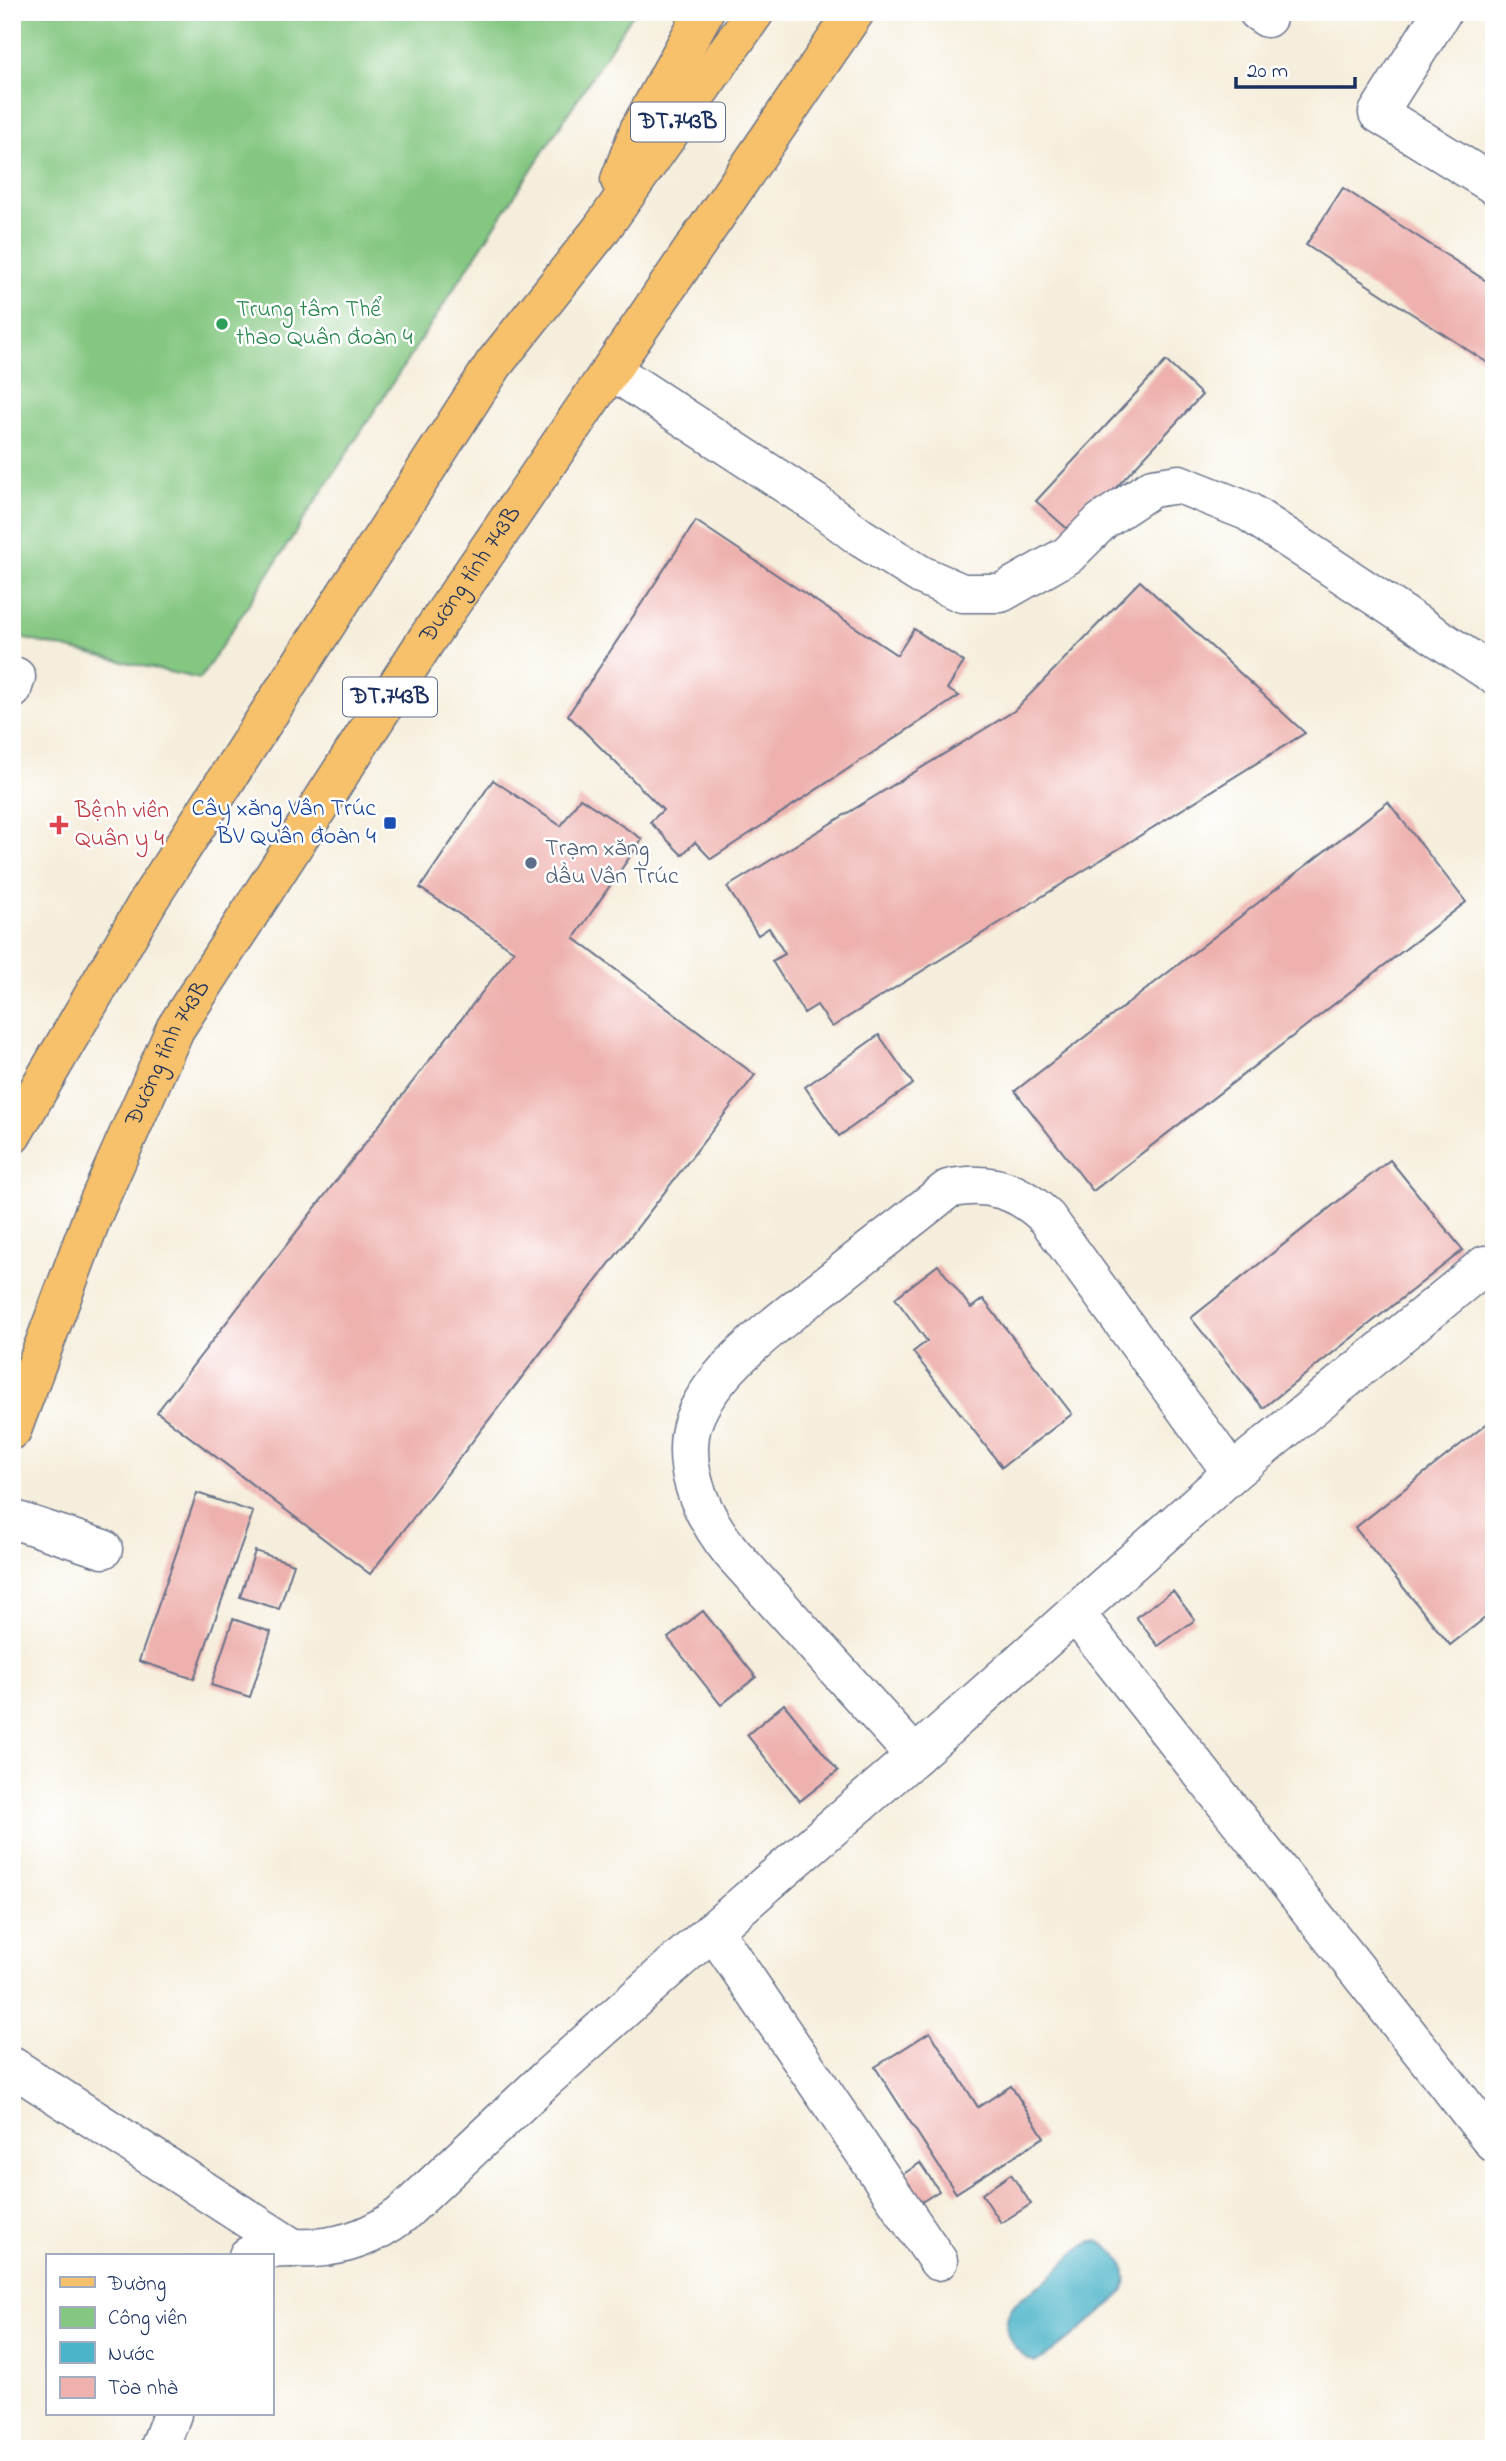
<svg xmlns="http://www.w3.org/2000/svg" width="1506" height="2461" viewBox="0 0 1506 2461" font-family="'Indie Flower',sans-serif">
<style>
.green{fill:#84c781;stroke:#507b70;stroke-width:2}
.water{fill:#4bb4c9;stroke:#337294;stroke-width:2}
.building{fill:#eeb1ad}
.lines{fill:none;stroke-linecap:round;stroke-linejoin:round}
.minor-casing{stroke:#68728a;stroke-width:41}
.major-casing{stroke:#68728a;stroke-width:41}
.minor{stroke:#fff;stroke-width:38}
.major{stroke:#f7c06b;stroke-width:38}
.leisure-dot{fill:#2e9e5b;stroke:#fff;stroke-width:2.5}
.transit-dot{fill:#1a4fb4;stroke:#fff;stroke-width:2.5}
.health-dot{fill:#e0444e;stroke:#fff;stroke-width:2.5}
.service-dot{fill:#5c6f8a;stroke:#fff;stroke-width:2.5}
.labels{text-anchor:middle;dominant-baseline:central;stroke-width:5;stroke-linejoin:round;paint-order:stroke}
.shield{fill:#fff;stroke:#5f6d8e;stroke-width:2}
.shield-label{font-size:23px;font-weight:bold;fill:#1b2f5e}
.leisure-label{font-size:24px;fill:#27864d;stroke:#fff;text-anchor:start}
.street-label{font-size:24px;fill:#1b2f5e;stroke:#fff}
.transit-label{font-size:24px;fill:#164399;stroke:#fff;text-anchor:end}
.health-label{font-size:24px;fill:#be3a42;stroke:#fff;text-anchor:start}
.service-label{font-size:24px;fill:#4e5e75;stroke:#fff;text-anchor:start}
</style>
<rect width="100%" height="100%" fill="#fff"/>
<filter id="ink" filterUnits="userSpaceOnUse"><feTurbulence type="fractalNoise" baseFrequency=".0143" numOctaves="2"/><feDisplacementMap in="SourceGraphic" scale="14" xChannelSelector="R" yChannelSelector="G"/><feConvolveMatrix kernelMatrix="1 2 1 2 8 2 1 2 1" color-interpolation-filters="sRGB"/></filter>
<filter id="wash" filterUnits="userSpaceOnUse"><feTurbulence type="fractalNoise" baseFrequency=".00686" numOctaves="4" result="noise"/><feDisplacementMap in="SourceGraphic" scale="28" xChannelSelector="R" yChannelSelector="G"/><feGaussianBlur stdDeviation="1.57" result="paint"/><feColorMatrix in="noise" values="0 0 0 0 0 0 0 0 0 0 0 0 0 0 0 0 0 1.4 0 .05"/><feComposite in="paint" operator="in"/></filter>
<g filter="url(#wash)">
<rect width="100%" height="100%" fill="#f6eedc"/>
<!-- green -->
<polygon class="green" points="12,12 634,12 200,679 12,636"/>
<!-- water -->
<path class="water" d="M1099 2241C1116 2249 1133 2272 1124 2290 1119 2300 1060 2346 1048 2355L1036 2362C1013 2355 997 2328 1013 2306 1022 2295 1037 2288 1048 2279 1065 2266 1076 2243 1099 2241Z"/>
<g id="blocks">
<!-- building -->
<g class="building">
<polygon points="1343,188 1494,286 1494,367 1306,245"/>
<polygon points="1166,361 1202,395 1073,534 1036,501"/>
<polygon points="696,521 897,655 914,629 964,662 947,689 959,696 711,859 695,842 682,855 650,822 663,810 568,715"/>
<polygon points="1140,581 1305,733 832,1027 817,1005 804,1013 772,961 785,954 769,928 758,935 727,887 1014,711"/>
<polygon points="493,780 561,826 580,798 642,839 574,938 755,1075 370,1574 157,1412 514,951 420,888"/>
<polygon points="1388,802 1466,902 1093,1191 1015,1091"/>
<polygon points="879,1035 913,1084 839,1136 805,1087"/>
<polygon points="1390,1160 1463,1250 1263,1408 1191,1318"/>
<polygon points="938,1265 971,1308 983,1299 1072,1414 1002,1467 913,1352 927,1341 895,1298"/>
<polygon points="1494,1418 1494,1611 1450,1645 1355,1528"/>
<polygon points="197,1493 253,1512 194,1679 139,1661"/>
<polygon points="255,1551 294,1564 279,1609 240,1597"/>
<polygon points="1173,1591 1195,1620 1158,1646 1136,1617"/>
<polygon points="703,1611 756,1677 721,1705 668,1638"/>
<polygon points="233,1619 271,1632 250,1697 211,1685"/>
<polygon points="784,1704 838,1771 800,1801 747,1735"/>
<polygon points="930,2032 978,2107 1011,2086 1044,2137 956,2193 875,2067"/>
<polygon points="920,2163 939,2191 912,2208 893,2181"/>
<polygon points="1011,2174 1031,2204 1001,2223 982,2194"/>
</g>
</g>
</g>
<g filter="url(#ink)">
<use href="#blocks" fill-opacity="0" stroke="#68728a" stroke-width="2"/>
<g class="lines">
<defs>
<g id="minor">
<polyline points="1258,12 1267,18"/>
<polyline points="1442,12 1378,113 1494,185"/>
<polyline points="611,370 815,503 860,537 921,575 962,593 1001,593 1068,555 1102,521 1152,488 1179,484 1247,511 1494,675"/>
<polyline points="12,676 16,677 12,690"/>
<polyline points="12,1519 103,1549"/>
<polyline points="1075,1613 1494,2143"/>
<path d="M915 1756 731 1552C705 1519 684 1479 690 1435 699 1374 794 1311 839 1275 875 1246 912 1218 948 1189 987 1180 1019 1190 1047 1218L1232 1473"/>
<polyline points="713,1930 938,2261"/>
<polyline points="13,2067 293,2248"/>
<path d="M248 2256C269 2245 292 2249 314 2248 348 2246 375 2235 401 2215L547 2078 681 1958 915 1756 1232 1473 1485 1265"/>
<polyline points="159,2449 172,2414"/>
</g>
<g id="major">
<polyline points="620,180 639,130 704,12"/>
<polyline points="12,1135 150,898 494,364 600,231 755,12"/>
<path id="s1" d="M12 1430 94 1212 175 1029 427 639 855 12"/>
</g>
</defs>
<!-- minor casing -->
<use href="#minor" class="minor-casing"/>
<!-- major casing -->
<use href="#major" class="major-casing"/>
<!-- minor -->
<use href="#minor" class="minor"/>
<!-- major -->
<use href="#major" class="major"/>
</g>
</g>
<!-- markers -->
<circle class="leisure-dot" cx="222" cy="324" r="7"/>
<rect class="transit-dot" x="383" y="816" width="14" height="14" rx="3.5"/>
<path class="health-dot" d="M55.5 814.5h7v7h7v7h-7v7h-7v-7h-7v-7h7z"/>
<circle class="service-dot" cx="531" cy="863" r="7"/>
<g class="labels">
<!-- shield labels -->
<g class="shield">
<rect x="631" y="102.5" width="94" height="39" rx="5"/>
<rect x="343" y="677.5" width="94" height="39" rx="5"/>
</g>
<g class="shield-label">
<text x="678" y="122">ĐT.743B</text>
<text x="390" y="697">ĐT.743B</text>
</g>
<!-- leisure labels -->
<g class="leisure-label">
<text x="236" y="310">Trung tâm Thể<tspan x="236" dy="28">thao Quân đoàn 4</tspan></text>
</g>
<!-- street labels -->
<g class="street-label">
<text stroke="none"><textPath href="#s1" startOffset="975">Đường tỉnh 743B</textPath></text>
<text stroke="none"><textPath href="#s1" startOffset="408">Đường tỉnh 743B</textPath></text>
</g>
<!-- transit labels -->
<g class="transit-label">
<text x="376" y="809">Cây xăng Vân Trúc<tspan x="376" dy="28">BV Quân đoàn 4</tspan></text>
</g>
<!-- health labels -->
<g class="health-label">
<text x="75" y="811">Bệnh viên<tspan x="75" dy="28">Quân y 4</tspan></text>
</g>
<!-- service labels -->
<g class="service-label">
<text x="545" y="849">Trạm xăng<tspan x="545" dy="28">dầu Vân Trúc</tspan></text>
</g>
</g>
<!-- margin -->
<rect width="1506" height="2461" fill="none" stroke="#fff" stroke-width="42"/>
<!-- legend -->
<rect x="46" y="2254" width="228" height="161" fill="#ffffff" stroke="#a4acbf" stroke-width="2"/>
<rect x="60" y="2277" width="35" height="10" fill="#f7c06b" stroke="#a4acbf" stroke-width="2"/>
<text x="108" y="2290" font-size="21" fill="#1b2f5e">Đường</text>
<rect x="60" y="2307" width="35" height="21" fill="#84c781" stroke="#a4acbf" stroke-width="2"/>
<text x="108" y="2324" font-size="21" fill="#1b2f5e">Công viên</text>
<rect x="60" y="2342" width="35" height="21" fill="#4bb4c9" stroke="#a4acbf" stroke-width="2"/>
<text x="108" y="2360" font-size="21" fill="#1b2f5e">Nước</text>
<rect x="60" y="2377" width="35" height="21" fill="#eeb1ad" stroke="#a4acbf" stroke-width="2"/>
<text x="108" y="2394" font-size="21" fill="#1b2f5e">Tòa nhà</text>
<!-- scale -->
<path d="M1236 77v10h119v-10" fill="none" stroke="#1b2f5e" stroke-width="3.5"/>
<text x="1247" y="77" font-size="21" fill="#1b2f5e" stroke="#ffffff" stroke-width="5" paint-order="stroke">20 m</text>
</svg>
